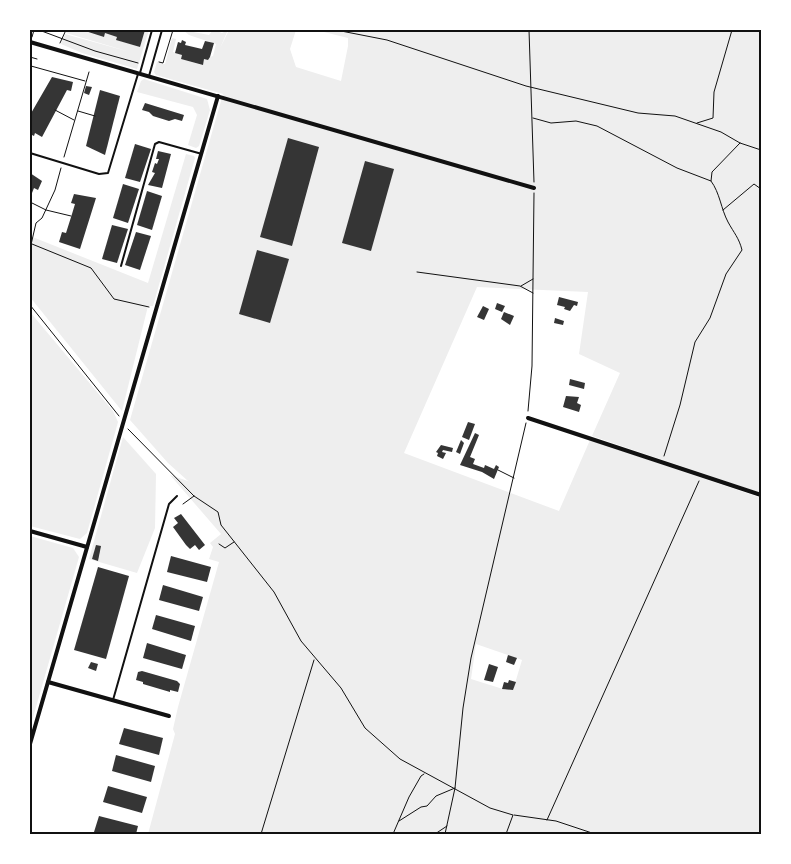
<svg xmlns="http://www.w3.org/2000/svg" width="791" height="864" viewBox="0 0 791 864" font-family="Signika,sans-serif">
<style>
.green{fill:#eee;fill-rule:evenodd}
.building{fill:#353535}
.lines{fill:none;stroke-linecap:round;stroke-linejoin:round}
.path{stroke:#111;stroke-width:1}
.service{stroke:#111;stroke-width:2}
.minor{stroke:#111;stroke-width:4}
.neatline{fill:none;stroke:#111;stroke-width:2}
</style>
<rect width="100%" height="100%" fill="#fff"/>
<!-- green -->
<g class="green">
<polygon points="67,30 81,30 104,37 105,33 117,37 117,40 140,47 145,30 149,30 137,69 82,53 61,44 65,34 130,52 66,33"/>
<path d="M183 30 209 35 213 30 222 33 228 30 220 48 229 30H296L290 49 296 67 341 81 348 46V38L316 30H761V493L592 436 620 373 579 354 588 292 477 287 404 453 559 511 590 440 761 498V834H148L175 734 173 729 178 707 219 562 209 559 213 547 210 543 221 534 170 475 188 481 168 463 130 420 223 94 156 75 154 72 157 62 165 64 172 38 176 39 173 52 182 55 181 59 202 65 204 59 213 56 216 44 189 35ZM476 644 522 660 513 690 507 688 506 690 471 679Z"/>
<polygon points="144,79 207,99 210,110 199,146 196,148 188,145 197,115 193,107 137,92 141,81"/>
<polygon points="186,154 194,156 195,158 153,306 148,306 122,411 30,297 30,236 148,283"/>
<polygon points="30,312 113,411 118,422 87,533 80,539 30,526"/>
<polygon points="123,437 156,474 155,528 137,573 89,559"/>
<polygon points="30,536 73,548 79,557 30,728"/>
</g>
<!-- building -->
<g class="building">
<polygon points="82,30 145,30 140,47 116,40 117,37 105,33 104,37"/>
<polygon points="182,40 186,42 185,45 202,49 205,41 214,43 210,57 208,60 204,59 203,65 181,59 182,55 175,53 178,42 181,43"/>
<polygon points="52,77 73,82 71,91 67,90 42,137 35,133 34,136 30,134 30,115"/>
<polygon points="86,86 92,87 89,95 84,93"/>
<polygon points="100,90 120,96 105,155 86,146"/>
<polygon points="145,103 184,115 182,121 175,119 169,121 153,116 149,112 142,110"/>
<polygon points="288,138 319,147 292,246 260,237"/>
<polygon points="135,144 151,149 140,182 125,178"/>
<polygon points="158,151 171,154 162,188 148,185 155,173 152,172 155,163 157,164 159,159 156,159"/>
<polygon points="365,161 394,169 371,251 342,243"/>
<polygon points="30,173 42,181 38,190 34,188 30,198"/>
<polygon points="123,184 139,189 128,223 113,218"/>
<polygon points="147,191 162,196 152,230 137,225"/>
<polygon points="74,194 96,198 80,249 59,242 62,232 66,233 72,214 75,204 71,203"/>
<polygon points="112,225 128,229 117,263 102,259"/>
<polygon points="136,232 151,236 140,270 125,265"/>
<polygon points="257,250 289,259 270,323 239,314"/>
<polygon points="559,297 578,302 577,306 574,305 570,311 564,309 565,307 557,305"/>
<polygon points="497,303 505,306 502,312 495,309"/>
<polygon points="483,306 489,309 484,320 477,317"/>
<polygon points="504,312 514,316 510,325 501,319"/>
<polygon points="555,318 564,321 563,325 554,323"/>
<polygon points="570,379 585,383 584,389 569,385"/>
<polygon points="566,396 579,397 577,403 581,405 579,412 563,407"/>
<polygon points="468,422 475,424 469,440 462,437"/>
<polygon points="475,433 479,435 470,457 475,459 473,464 484,468 485,465 494,469 496,465 499,467 494,479 482,472 460,465"/>
<polygon points="461,440 464,443 460,454 456,452"/>
<polygon points="441,445 453,448 452,452 443,450 442,452 446,453 443,459 437,456 438,453 436,452"/>
<polygon points="181,514 205,545 199,550 195,545 190,549 186,545 173,527 178,523 174,518"/>
<polygon points="96,545 101,546 98,561 92,559"/>
<polygon points="171,556 211,567 207,582 167,572"/>
<polygon points="98,567 129,576 106,659 74,650"/>
<polygon points="163,585 203,597 199,611 159,600"/>
<polygon points="156,615 195,626 191,641 152,629"/>
<polygon points="147,643 186,655 182,669 143,658"/>
<polygon points="508,655 517,658 514,665 506,662"/>
<polygon points="91,662 98,664 96,671 88,668"/>
<polygon points="489,664 498,667 493,682 484,680"/>
<polygon points="142,671 177,681 180,684 178,692 170,690 170,692 143,684 143,682 136,680 138,672"/>
<polygon points="509,680 516,682 513,690 502,689 504,682 508,683"/>
<polygon points="124,728 163,738 159,755 119,744"/>
<polygon points="116,755 155,766 151,782 112,771"/>
<polygon points="108,786 147,797 142,813 103,802"/>
<polygon points="99,816 138,826 136,834 94,832"/>
</g>
<g class="lines">
<!-- path -->
<g class="path">
<polyline points="39,30 95,51 138,63"/>
<polyline points="336,30 387,40 526,86 638,113 675,116 721,132 740,143 761,150"/>
<polyline points="529,30 534,182"/>
<polyline points="32,37 34,30"/>
<polyline points="60,43 66,30"/>
<polyline points="30,57 37,59"/>
<polyline points="159,62 163,63 173,30"/>
<polyline points="30,69 31,66 85,81"/>
<polyline points="55,110 74,120"/>
<polyline points="78,111 95,116"/>
<polyline points="533,118 551,123 576,121 597,126 677,168 711,181 712,172 740,143"/>
<polyline points="697,123 713,118 714,92 732,30"/>
<polyline points="64,157 89,72"/>
<polyline points="30,202 46,210 71,216"/>
<polyline points="723,210 754,184 761,189"/>
<polyline points="32,244 91,268 114,299 149,307"/>
<polyline points="30,249 36,223 42,218 55,190 61,168"/>
<polyline points="417,272 520,286 533,293"/>
<polyline points="521,286 533,279"/>
<polyline points="30,305 119,416"/>
<polyline points="528,411 532,366 534,193"/>
<polyline points="128,429 194,496 218,512 221,525 274,592 301,641 341,688 365,728 400,759 490,808 513,815 506,834"/>
<path d="M664 456 680 405 695 342 710 318 726 274 742 250C739 238 734 233 728 222 721 209 720 193 711 181"/>
<polyline points="498,470 514,478"/>
<polyline points="183,504 194,496"/>
<polyline points="219,544 225,548 234,542"/>
<polyline points="514,815 556,821 595,834"/>
<polyline points="547,820 699,481"/>
<polyline points="399,821 421,807 427,806 436,796 455,788"/>
<polyline points="261,834 314,660"/>
<polyline points="393,834 409,797 421,776 424,774"/>
<polyline points="435,834 447,826"/>
<polyline points="445,834 455,788 463,708 471,658 526,423"/>
</g>
<!-- service -->
<g class="service">
<polyline points="140,73 152,30"/>
<polyline points="149,76 162,30"/>
<polyline points="30,153 99,174 108,173 138,74"/>
<polyline points="121,266 155,144 159,142 202,154"/>
<polyline points="113,700 169,504 177,496"/>
</g>
<!-- minor -->
<g class="minor">
<polyline points="30,42 534,188"/>
<polyline points="528,418 761,495"/>
<polyline points="30,531 87,547"/>
<polyline points="48,682 169,716"/>
<polyline points="30,744 218,96"/>
</g>
</g>
<!-- border -->
<rect width="791" height="864" fill="none" stroke="#ffffff" stroke-width="62"/>
<rect x="31" y="31" width="729" height="802" class="neatline"/>
</svg>
